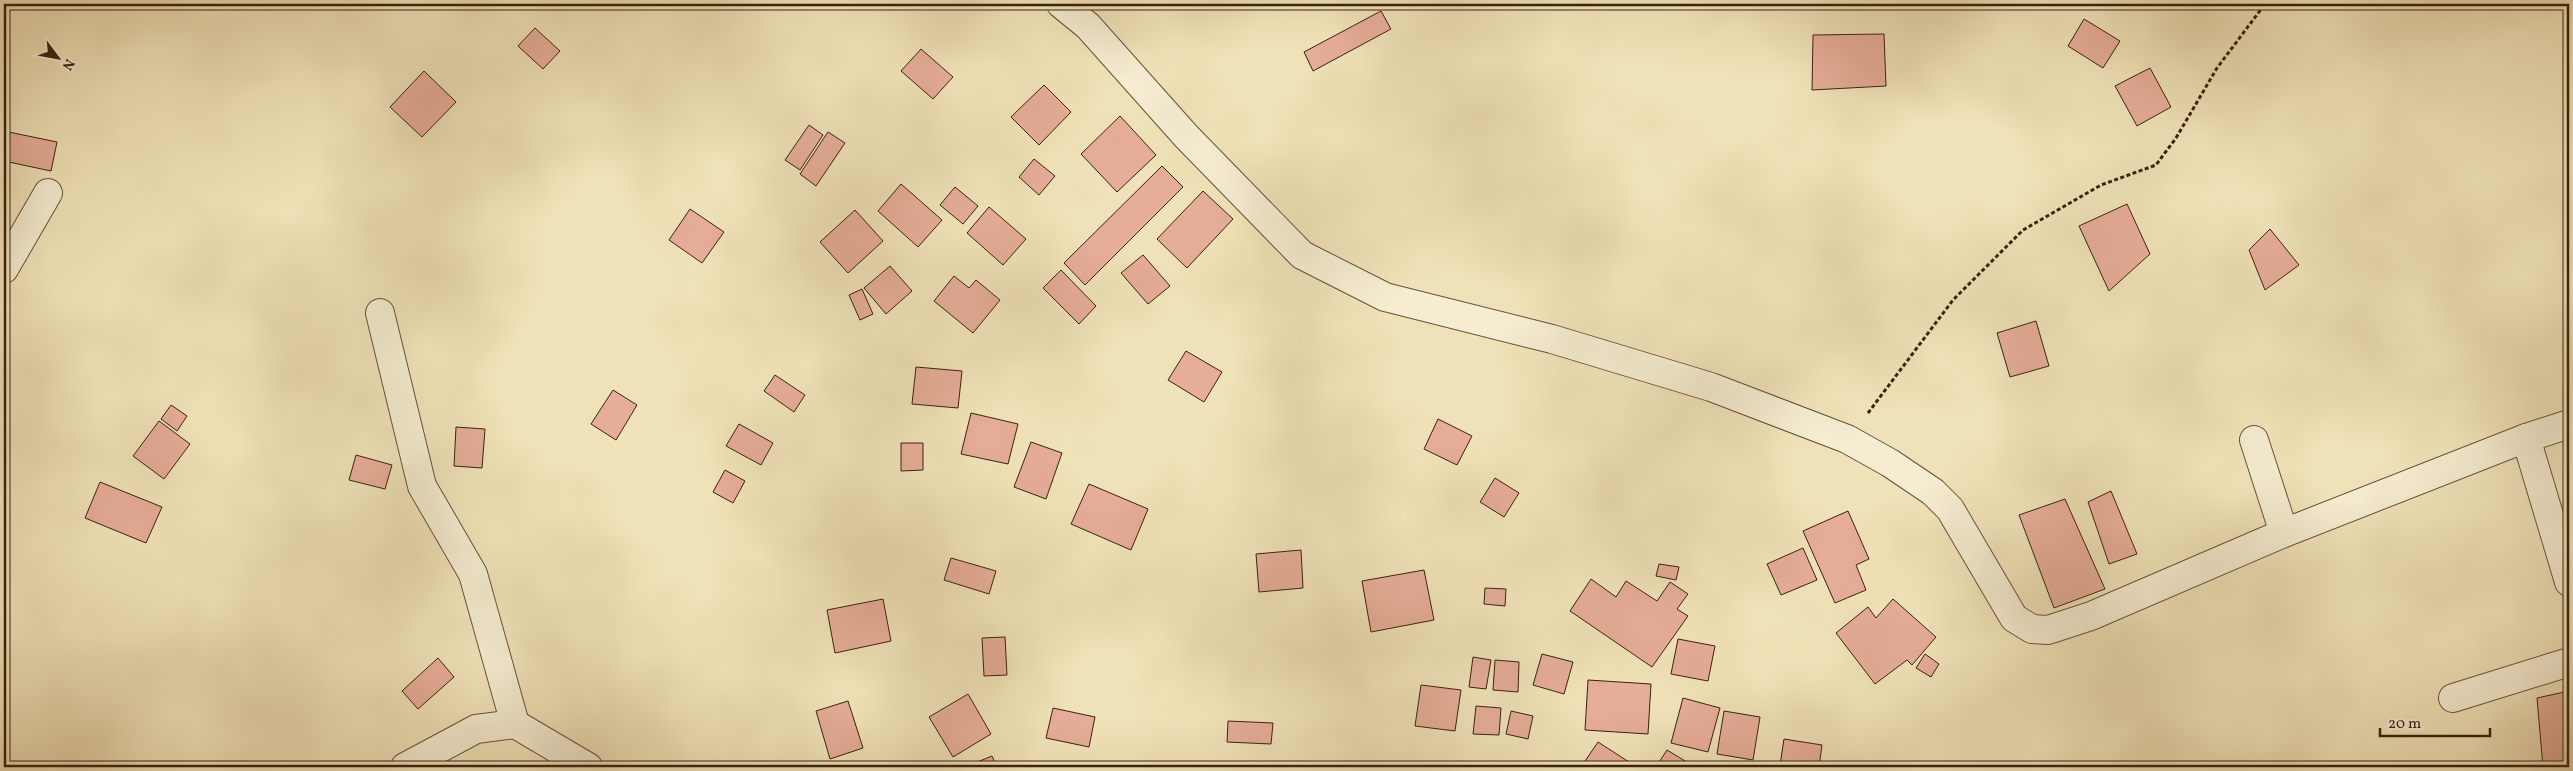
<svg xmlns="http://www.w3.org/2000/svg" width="2573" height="771" viewBox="0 0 2573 771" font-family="Vollkorn,serif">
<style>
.building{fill:#e6ad98;stroke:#38220f}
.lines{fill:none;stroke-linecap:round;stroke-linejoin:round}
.minor-casing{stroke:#665239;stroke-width:30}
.path{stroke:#38220f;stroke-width:3;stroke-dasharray:4 2.5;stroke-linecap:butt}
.minor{stroke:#f5ecd1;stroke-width:28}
</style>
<rect width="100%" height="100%" fill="#f0e2b8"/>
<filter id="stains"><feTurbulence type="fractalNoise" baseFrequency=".004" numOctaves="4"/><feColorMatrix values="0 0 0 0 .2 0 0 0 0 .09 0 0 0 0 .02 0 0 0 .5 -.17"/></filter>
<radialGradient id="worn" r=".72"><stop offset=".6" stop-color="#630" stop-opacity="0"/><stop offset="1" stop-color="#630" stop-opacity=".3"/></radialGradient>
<!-- building -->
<g class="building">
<polygon points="1381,11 1391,29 1313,71 1304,52"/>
<polygon points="2084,19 2120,41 2103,68 2068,46"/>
<polygon points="535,28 560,51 543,69 518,46"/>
<polygon points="1884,34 1886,86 1812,90 1813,35"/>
<polygon points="921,49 953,77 933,99 901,71"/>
<polygon points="2150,68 2171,107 2137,126 2115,86"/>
<polygon points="424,71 456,102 422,137 390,107"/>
<polygon points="1044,85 1071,112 1039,145 1011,117"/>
<polygon points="1120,116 1156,155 1117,192 1081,154"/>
<polygon points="809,125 823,135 800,170 785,160"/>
<polygon points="4,131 57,142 51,171 4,161"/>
<polygon points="828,132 845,143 816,186 800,174"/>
<polygon points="1034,159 1055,176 1039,195 1019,177"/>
<polygon points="1162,166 1183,187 1085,285 1064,263"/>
<polygon points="901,184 942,220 918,247 878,211"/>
<polygon points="955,187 978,206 963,224 940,205"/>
<polygon points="1203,191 1233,219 1187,268 1157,239"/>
<polygon points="2127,204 2150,254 2109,291 2079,226"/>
<polygon points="989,207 1026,239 1003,265 967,233"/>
<polygon points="690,209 724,232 702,263 669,240"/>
<polygon points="855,210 883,241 848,273 820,242"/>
<polygon points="2270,229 2299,265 2265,290 2249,250"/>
<polygon points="1143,255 1170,286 1148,304 1121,273"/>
<polygon points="890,266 912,291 886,314 864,288"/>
<polygon points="1061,270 1096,306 1079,324 1043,288"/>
<polygon points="954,276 969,288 976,280 1000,300 973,333 934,301"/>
<polygon points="862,289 873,314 860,320 849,295"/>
<polygon points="2036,321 2049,366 2010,377 1997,333"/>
<polygon points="1186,351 1222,372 1204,402 1168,380"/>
<polygon points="916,367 962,371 958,408 912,404"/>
<polygon points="775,375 805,395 794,412 764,391"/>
<polygon points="613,390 637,405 616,440 591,424"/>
<polygon points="171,405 187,416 177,431 161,419"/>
<polygon points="971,413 1018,424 1008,464 961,454"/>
<polygon points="1438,419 1472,436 1457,465 1424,449"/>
<polygon points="159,421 190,444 164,479 133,456"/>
<polygon points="739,424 773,443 761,465 726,446"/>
<polygon points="456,427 485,429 482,468 454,466"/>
<polygon points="1031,442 1062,453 1046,499 1014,487"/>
<polygon points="901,443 923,443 923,470 901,471"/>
<polygon points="356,455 392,465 385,489 349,480"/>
<polygon points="725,470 745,481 733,503 713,492"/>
<polygon points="1495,478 1519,493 1504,517 1480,502"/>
<polygon points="100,482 162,507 146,543 85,518"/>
<polygon points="1089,484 1148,509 1131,550 1071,524"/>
<polygon points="2111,491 2137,554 2109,564 2088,502"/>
<polygon points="2065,499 2105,589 2054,608 2019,515"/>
<polygon points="1848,511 1869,559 1856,565 1866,590 1835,603 1803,531"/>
<polygon points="1803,548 1817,580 1781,595 1767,564"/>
<polygon points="1301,550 1303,588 1259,592 1256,554"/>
<polygon points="951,558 996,571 989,594 944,580"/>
<polygon points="1659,564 1679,567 1676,580 1656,576"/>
<polygon points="1424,570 1434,620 1371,632 1362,581"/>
<polygon points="1591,579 1616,597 1626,581 1657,601 1670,582 1688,594 1677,609 1688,616 1652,667 1570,611"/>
<polygon points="1485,588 1506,589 1505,606 1484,604"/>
<polygon points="883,599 891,641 835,653 827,610"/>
<polygon points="1893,599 1936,637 1912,665 1907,660 1875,684 1836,633 1868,607 1876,618"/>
<polygon points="1005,637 1007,675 984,676 982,638"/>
<polygon points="1678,639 1715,646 1708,681 1671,674"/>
<polygon points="1542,654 1573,662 1564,694 1533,685"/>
<polygon points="1925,654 1939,664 1931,677 1916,668"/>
<polygon points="1473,657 1491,660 1486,689 1469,687"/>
<polygon points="438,658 454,677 418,709 402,691"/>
<polygon points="1495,660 1519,662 1518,692 1493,690"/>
<polygon points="1588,680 1651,684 1648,734 1585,730"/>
<polygon points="1421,685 1461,690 1455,731 1415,726"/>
<polygon points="2569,691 2569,767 2543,767 2537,698"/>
<polygon points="968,694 991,734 953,757 929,717"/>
<polygon points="1683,698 1720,708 1708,752 1671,743"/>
<polygon points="848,701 863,748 830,759 816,711"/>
<polygon points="1476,706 1501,708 1499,735 1473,734"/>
<polygon points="1053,708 1095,717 1089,747 1046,738"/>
<polygon points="1511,711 1533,716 1528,739 1506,734"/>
<polygon points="1724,711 1760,717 1753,760 1717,754"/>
<polygon points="1228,721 1273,723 1271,744 1227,742"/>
<polygon points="1784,739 1822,745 1819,767 1780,765"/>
<polygon points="1598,742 1629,762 1626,767 1581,767"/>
<polygon points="1667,750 1695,767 1656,767"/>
<polygon points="992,756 997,767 965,767"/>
</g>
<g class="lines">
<defs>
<g id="minor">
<polyline points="1061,4 1088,26 1186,136 1302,255 1385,297 1552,339 1711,387 1847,439 1890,463 1933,492 1950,509 2014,618 2032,629 2048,630 2091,616 2284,533 2526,438 2569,424"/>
<polyline points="4,269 48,193"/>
<polyline points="380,313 422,486 473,574 515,724"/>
<polyline points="2526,438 2569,582"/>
<polyline points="2254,440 2284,533"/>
<polyline points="2453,698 2569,662"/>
<polyline points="405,767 476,729 515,724 588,767"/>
</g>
</defs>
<!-- minor casing -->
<use href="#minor" class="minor-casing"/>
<!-- path -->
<polyline class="path" points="1868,413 1953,300 2023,230 2101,185 2156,165 2176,138 2217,68 2265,4"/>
<!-- minor -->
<use href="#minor" class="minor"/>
</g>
<!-- margin -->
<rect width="2573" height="771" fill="none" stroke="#f0e2b8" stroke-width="20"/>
<rect x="5" y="5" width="2563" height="761" fill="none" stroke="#38220f" stroke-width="2.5"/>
<rect x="10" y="10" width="2553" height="751" fill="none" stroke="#38220f"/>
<!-- north arrow -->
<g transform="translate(58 58) rotate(122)" stroke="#f5ecd1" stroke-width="4" paint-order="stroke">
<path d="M0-4L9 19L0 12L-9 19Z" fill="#38220f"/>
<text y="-8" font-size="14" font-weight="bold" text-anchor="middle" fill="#38220f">N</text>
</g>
<!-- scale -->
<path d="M2380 728v8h110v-8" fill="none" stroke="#38220f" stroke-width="2.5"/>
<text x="2388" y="728" font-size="15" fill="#38220f" stroke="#f5ecd1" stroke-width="4" paint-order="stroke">20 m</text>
<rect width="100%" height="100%" filter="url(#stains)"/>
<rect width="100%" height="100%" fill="url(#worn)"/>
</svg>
